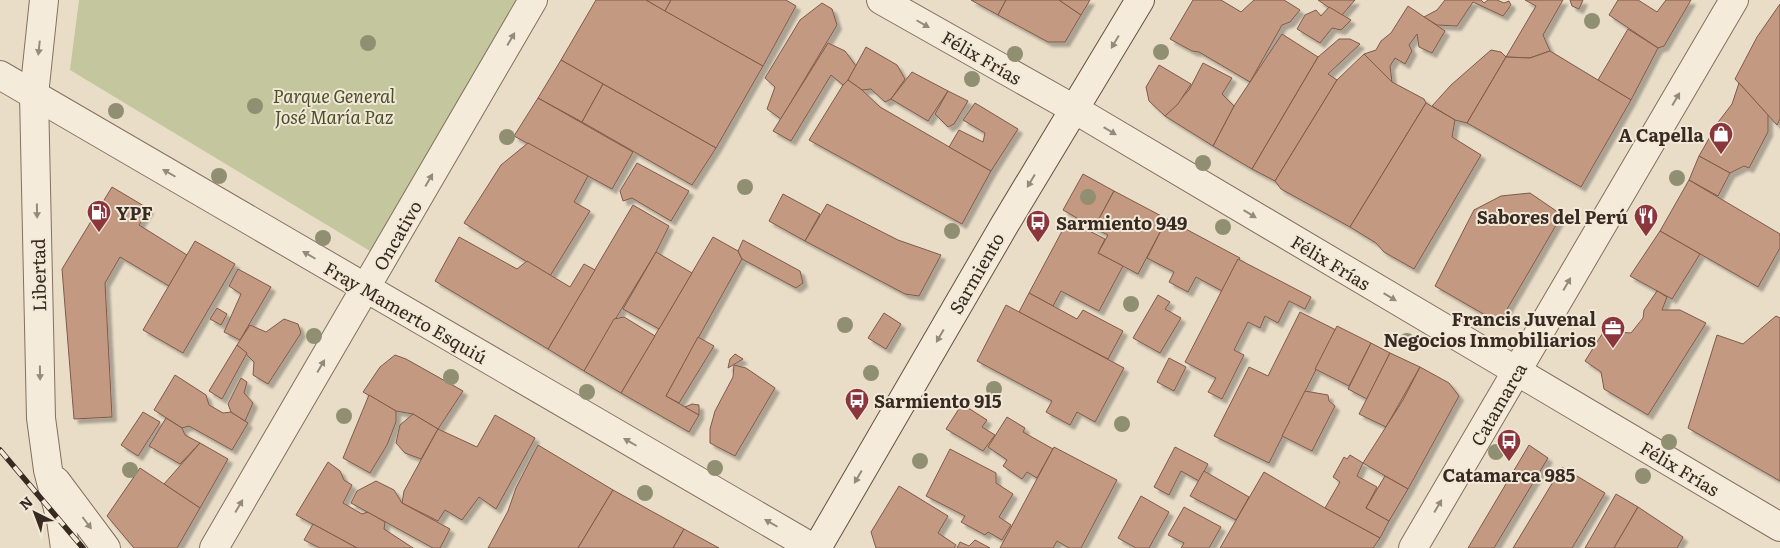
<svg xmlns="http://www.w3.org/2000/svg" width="1780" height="548" viewBox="0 0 1780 548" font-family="Literata,serif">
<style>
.park{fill:#c4c69d}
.building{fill:#c39982;stroke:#805a48;filter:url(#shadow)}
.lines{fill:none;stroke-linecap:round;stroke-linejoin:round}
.minor-casing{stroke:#83705f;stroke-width:30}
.tertiary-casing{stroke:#83705f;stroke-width:30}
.secondary-casing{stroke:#655142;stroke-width:30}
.minor{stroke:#f5ebdb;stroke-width:28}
.tertiary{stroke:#f5ebdb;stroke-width:28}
.secondary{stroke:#f5ebdb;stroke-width:28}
.rail-casing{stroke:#362a21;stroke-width:5.5}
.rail{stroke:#f2e8d7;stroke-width:4;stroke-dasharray:11;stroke-linecap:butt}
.tree{fill:#918f71}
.oneway{fill:#968a7e}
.labels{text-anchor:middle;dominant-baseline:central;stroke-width:4;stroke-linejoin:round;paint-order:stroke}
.street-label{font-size:18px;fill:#362a21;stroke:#f2e8d7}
.park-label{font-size:18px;font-style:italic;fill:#49502a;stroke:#f2e8d7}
.poi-label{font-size:18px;font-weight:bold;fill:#362a21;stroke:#f2e8d7;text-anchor:end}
</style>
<defs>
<filter id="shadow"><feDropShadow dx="4.5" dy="4.5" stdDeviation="1" flood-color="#0004"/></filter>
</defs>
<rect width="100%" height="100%" fill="#e9ddc8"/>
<!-- park -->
<polygon class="park" points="79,0 519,0 370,251 70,70"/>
<!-- building -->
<g class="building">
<polygon points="596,0 646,0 763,66 716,148 561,60"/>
<polygon points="646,0 671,0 665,11"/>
<polygon points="671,0 786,0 796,6 763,66 665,11"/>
<polygon points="971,0 1006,0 998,15"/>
<polygon points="1006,0 1059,0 1081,15 1065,42 1048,42 998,15"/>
<polygon points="1059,0 1090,0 1081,15"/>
<polygon points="1193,0 1221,0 1241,12 1254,0 1284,0 1300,10 1290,22 1282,25 1250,82 1199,52 1192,51 1170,39"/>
<polygon points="1318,0 1355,0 1341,16"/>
<polygon points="1445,0 1481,0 1484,3 1488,0 1497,0 1504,3 1509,1 1511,5 1503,16 1473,2 1457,26 1437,25 1424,17 1437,10"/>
<polygon points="1525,0 1563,0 1543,35 1550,51 1530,58 1506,57 1536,6"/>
<polygon points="1570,0 1583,0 1579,9 1572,6"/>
<polygon points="1618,0 1638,0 1657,12 1666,0 1691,0 1664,46 1658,48 1609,15"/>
<polygon points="822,3 832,9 837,25 781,119 767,109 775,87 765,78 800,20"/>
<polygon points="1780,4 1780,119 1777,125 1735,79 1757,37"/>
<polygon points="1408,6 1445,31 1432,53 1419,47 1417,34 1409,45 1412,51 1405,64 1395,58 1390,66 1392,82 1364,54 1376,50 1381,41 1391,33"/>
<polygon points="1329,7 1351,20 1341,30 1332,28 1320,43 1297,29 1305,15 1316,10 1321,16"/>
<polygon points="1628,29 1658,48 1631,100 1598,80"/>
<polygon points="1282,34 1318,57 1252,169 1213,146 1234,106"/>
<polygon points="1339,39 1350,39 1360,44 1328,74 1337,80 1275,181 1252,169 1318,57"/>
<polygon points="828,43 845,51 856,66 848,80 843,85 831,75 791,141 773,131"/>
<polygon points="866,47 897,65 905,79 891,99 885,102 871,89 862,90 848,80"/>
<polygon points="1491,50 1501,52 1506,57 1467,123 1455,120 1432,106 1451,85"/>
<polygon points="1550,51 1631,100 1581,187 1467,123 1506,57 1530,58"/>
<polygon points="1364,54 1392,82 1424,99 1426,103 1350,227 1281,189 1275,181 1337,80"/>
<polygon points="561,60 603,84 582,122 538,98"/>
<polygon points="1203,63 1232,78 1222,94 1234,106 1213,146 1165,116 1189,90"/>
<polygon points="1159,65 1191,84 1178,104 1165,116 1149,101 1146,87"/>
<polygon points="912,72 948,91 928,121 891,99"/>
<polygon points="848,80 862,90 880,107 991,171 962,224 809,140 843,85"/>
<polygon points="1739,83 1768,115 1768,132 1749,168 1744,166 1730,173 1699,156 1719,121 1732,104"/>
<polygon points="603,84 716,148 692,185 582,122"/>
<polygon points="948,91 968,101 954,124 948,127 935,114"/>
<polygon points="538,98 633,152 612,189 514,136"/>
<polygon points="975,103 1018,129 991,171 949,147 959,130 983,142 985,133 963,120"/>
<polygon points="1426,103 1455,120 1452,137 1481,155 1414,269 1384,252 1376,243 1350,227"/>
<polygon points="528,143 588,176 574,202 590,211 550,276 464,223 501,165"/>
<polygon points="1699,156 1730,173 1718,196 1689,180"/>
<polygon points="637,163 689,191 671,221 632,198 623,201 620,191"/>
<polygon points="1083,174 1114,191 1094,228 1063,210"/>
<polygon points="1689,180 1780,234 1780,248 1758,287 1660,231"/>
<polygon points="112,187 149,209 139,225 187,255 169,286 120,257 105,283 112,417 74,419 62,269"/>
<polygon points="1114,191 1167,219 1138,274 1098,253 1108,235 1094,228"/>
<polygon points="1530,193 1562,215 1499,323 1435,286 1474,210 1501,196"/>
<polygon points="783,194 820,214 805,241 769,221"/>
<polygon points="827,204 898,240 941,255 919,296 905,294 805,241"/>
<polygon points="633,205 669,226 656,252 584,371 548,349"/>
<polygon points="1167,219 1240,258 1222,291 1196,277 1188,292 1169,282 1174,272 1147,258"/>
<polygon points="1068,220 1105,239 1098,253 1123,266 1099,311 1061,291 1053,306 1029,293"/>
<polygon points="1660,231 1700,254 1672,299 1630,276"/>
<polygon points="459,237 517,269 527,261 570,287 584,264 595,270 548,349 435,281"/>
<polygon points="713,237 738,251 742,259 666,396 699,415 689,432 621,393"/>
<polygon points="743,240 800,271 803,283 796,288 742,259 738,251"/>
<polygon points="195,241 235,264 183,353 143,330"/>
<polygon points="656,252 692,273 659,329 623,309"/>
<polygon points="1238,259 1311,297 1305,309 1289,301 1278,323 1265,316 1260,328 1248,322 1234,350 1244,355 1222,399 1208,392 1216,378 1185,362"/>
<polygon points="238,269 271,287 240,340 224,332 241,294 229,286"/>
<polygon points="1657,291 1667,297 1662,310 1680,310 1706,323 1648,415 1604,389 1601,372 1585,361 1604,331 1631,333 1643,318 1644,310"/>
<polygon points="1029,293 1077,319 1083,310 1123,331 1108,359 1019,312"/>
<polygon points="1158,295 1170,302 1165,309 1181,318 1160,353 1133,338"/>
<polygon points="1006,305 1124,368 1095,422 1077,412 1070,425 1046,412 1052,401 977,361"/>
<polygon points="217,308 227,314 221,325 210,319"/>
<polygon points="1300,312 1336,330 1269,463 1214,436 1249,367 1268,376"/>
<polygon points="884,313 901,324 886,349 868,338"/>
<polygon points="1776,316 1780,318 1780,481 1688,428 1717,335 1743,344"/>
<polygon points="624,317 655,336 621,393 584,371 614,319"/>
<polygon points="284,319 298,324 301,333 268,384 253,375 254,362 237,345 250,325 266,332"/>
<polygon points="1337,326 1371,343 1349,386 1315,369"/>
<polygon points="698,337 714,346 679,403 666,396"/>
<polygon points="1371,343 1390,353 1367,399 1348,389"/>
<polygon points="237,345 247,353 222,399 209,391"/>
<polygon points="1390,353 1420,367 1386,427 1359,414"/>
<polygon points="735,354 743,359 728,368 730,359"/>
<polygon points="395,355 406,359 463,391 438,429 413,414 396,411 363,392 380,367"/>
<polygon points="1169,358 1186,367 1174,391 1157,382"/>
<polygon points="734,365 746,368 775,388 735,456 710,443 710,429 715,411 733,377"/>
<polygon points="1420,367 1449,383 1459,396 1408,489 1363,463 1403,400"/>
<polygon points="175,375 206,395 209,405 223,413 231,412 248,423 232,450 189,426 182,428 154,410"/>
<polygon points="241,378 247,382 244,393 253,403 245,421 231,412 228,404"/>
<polygon points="1305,391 1328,395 1329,401 1335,406 1312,451 1282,436"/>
<polygon points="369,395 396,411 396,422 387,445 370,473 343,458"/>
<polygon points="692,404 699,405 699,415 685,407"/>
<polygon points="962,404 987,420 982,427 995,435 983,451 946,429"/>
<polygon points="143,412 160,422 138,456 121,445"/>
<polygon points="413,414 438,429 421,459 405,453 396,443 400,425"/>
<polygon points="495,415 535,438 496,509 479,497 462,520 445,510 438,521 402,503 404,491 438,429 477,447"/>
<polygon points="1007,417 1025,428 1023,432 1053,449 1037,478 1027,472 1022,479 1003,466 1007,460 988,447"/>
<polygon points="166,418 182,428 185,435 200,443 180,464 149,446"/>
<polygon points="200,443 228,459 200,508 164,484"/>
<polygon points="538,445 613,490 578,548 488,548 508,511 516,488"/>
<polygon points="1529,445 1548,458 1494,548 1468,548"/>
<polygon points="1054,447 1117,480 1081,548 1069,548 1057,541 1053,548 1000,548"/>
<polygon points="1175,447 1208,464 1199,481 1181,471 1169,495 1154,487"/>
<polygon points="950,449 996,473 996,483 1013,494 999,517 1011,525 1002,540 988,532 985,535 961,522 965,516 926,496"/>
<polygon points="1350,455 1363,463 1357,476 1377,487 1366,508 1389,521 1380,538 1325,508 1340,482 1333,477 1344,457 1347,459"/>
<polygon points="328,462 340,471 344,480 352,485 343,503 362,514 368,512 385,522 384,529 413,548 357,548 296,515"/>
<polygon points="1562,467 1605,493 1572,548 1513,548"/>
<polygon points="140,468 200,508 177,548 134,548 107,516"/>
<polygon points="1204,471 1249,497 1236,520 1190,496"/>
<polygon points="1264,472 1325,508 1380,538 1373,548 1220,548"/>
<polygon points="1385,476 1408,489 1389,521 1366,508"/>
<polygon points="376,481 394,490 402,503 450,529 440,548 433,548 351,503 357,491"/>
<polygon points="899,486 948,516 938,533 956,545 954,548 876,548 871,532"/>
<polygon points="613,490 684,529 673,548 578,548"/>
<polygon points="1616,494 1638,507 1614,548 1585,548"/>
<polygon points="1141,496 1169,512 1149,548 1136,548 1118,538"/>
<polygon points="1184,507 1221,527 1209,548 1181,548 1184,543 1168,535"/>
<polygon points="1638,507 1683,537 1677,548 1614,548"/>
<polygon points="313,524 357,548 320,548 304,540"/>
<polygon points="684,529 719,548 673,548"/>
<polygon points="975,540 990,548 957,548 960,542 969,546"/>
</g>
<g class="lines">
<defs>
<g id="minor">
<polyline points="44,0 34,95 41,418 48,470 61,520 65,548"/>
<polyline points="881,0 1074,109 1780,527"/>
<polyline points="56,481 106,548"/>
<polyline points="214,548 533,0"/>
<polyline points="1413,548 1734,0"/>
</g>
<polyline id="tertiary" points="0,75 813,548"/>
<polyline id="secondary" points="817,548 1005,224 1140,0"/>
</defs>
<!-- minor casing -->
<use href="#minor" class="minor-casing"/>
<!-- tertiary casing -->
<use href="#tertiary" class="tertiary-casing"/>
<!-- secondary casing -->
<use href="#secondary" class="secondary-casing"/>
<!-- minor -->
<use href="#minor" class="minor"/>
<!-- tertiary -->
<use href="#tertiary" class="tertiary"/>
<!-- secondary -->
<use href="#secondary" class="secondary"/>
<defs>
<polyline id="rail" points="0,450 83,548"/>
</defs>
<!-- rail casing -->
<use href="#rail" class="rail-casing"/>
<!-- rail -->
<use href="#rail" class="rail"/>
</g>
<!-- trees -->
<g class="tree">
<circle cx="1592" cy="21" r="8"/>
<circle cx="368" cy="43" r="8"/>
<circle cx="1161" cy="52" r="8"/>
<circle cx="1015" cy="54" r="8"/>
<circle cx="972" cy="79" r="8"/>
<circle cx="255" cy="106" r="8"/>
<circle cx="116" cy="111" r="8"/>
<circle cx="507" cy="137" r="8"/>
<circle cx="1203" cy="163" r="8"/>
<circle cx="219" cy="176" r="8"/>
<circle cx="1677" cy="178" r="8"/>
<circle cx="745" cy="187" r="8"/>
<circle cx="1088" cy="197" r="8"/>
<circle cx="1223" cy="227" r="8"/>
<circle cx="952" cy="231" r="8"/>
<circle cx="323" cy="238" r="8"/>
<circle cx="1131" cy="304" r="8"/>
<circle cx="845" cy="325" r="8"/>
<circle cx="314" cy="336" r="8"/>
<circle cx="1407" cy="341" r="8"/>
<circle cx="871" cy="373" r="8"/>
<circle cx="451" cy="377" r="8"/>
<circle cx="994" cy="389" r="8"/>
<circle cx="587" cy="392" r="8"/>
<circle cx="344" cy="416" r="8"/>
<circle cx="1122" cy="424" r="8"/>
<circle cx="1669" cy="442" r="8"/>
<circle cx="1496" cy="452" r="8"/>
<circle cx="920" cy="461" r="8"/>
<circle cx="715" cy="468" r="8"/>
<circle cx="130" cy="470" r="8"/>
<circle cx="1643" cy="476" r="8"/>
<circle cx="645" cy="493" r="8"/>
</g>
<!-- one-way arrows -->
<defs><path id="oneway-solid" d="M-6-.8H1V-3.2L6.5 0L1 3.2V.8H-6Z" transform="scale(1.25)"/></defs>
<g class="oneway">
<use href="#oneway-solid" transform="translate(923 24) rotate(30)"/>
<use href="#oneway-solid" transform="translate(511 39) rotate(-60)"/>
<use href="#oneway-solid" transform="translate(1115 42) rotate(121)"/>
<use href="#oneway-solid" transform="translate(39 48) rotate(96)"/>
<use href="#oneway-solid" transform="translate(1676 99) rotate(-60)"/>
<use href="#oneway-solid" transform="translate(1110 131) rotate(31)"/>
<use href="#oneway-solid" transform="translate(169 173) rotate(-150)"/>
<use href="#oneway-solid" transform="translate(429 180) rotate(-60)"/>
<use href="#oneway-solid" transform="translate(1031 181) rotate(121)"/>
<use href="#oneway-solid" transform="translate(37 211) rotate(89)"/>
<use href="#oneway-solid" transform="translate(1250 214) rotate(31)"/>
<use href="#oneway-solid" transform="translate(309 255) rotate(-150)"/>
<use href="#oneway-solid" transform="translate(1567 284) rotate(-60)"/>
<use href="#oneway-solid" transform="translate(1390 297) rotate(31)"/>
<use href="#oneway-solid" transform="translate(940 336) rotate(120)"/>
<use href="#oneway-solid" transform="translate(321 366) rotate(-60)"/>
<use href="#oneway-solid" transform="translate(40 373) rotate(89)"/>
<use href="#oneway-solid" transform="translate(630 442) rotate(-150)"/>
<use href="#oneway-solid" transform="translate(858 477) rotate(120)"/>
<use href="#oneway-solid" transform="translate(239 506) rotate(-60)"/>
<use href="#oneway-solid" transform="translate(1438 506) rotate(-60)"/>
<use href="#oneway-solid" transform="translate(87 523) rotate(53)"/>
<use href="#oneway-solid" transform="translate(771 523) rotate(-150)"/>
</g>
<!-- icons -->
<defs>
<symbol id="shop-pin" viewBox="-11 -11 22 30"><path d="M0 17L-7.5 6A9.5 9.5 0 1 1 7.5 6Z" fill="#8b363d" stroke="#f2e8d7"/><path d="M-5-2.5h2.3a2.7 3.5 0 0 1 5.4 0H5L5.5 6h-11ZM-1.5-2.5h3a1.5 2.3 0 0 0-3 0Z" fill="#fff"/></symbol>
<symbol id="fuel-pin" viewBox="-11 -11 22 30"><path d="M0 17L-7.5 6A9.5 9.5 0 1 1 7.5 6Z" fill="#8b363d" stroke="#f2e8d7"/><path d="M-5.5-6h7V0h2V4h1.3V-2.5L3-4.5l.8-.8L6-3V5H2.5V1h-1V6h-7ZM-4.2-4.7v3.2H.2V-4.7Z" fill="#fff"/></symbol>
<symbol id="restaurant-pin" viewBox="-11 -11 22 30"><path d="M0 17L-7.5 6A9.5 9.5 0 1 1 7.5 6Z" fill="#8b363d" stroke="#f2e8d7"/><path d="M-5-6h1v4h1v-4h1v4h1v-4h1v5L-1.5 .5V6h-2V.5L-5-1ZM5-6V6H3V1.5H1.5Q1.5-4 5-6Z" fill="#fff"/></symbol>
<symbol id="bus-pin" viewBox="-11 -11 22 30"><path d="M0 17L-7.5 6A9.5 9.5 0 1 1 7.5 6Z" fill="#8b363d" stroke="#f2e8d7"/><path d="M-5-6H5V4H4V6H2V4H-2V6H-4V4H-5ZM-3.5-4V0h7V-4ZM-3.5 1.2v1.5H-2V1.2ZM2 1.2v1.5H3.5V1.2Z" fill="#fff"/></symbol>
<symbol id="office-pin" viewBox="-11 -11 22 30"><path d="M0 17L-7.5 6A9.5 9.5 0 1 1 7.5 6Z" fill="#8b363d" stroke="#f2e8d7"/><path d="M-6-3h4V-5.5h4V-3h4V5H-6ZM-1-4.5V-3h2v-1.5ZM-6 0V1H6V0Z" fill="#fff"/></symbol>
</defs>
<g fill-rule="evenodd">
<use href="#shop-pin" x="1707" y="120" width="28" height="38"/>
<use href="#fuel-pin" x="85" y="198" width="28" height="38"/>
<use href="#restaurant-pin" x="1632" y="202" width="28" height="38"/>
<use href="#bus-pin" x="1024" y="208" width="28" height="38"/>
<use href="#office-pin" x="1599" y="314" width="28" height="38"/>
<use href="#bus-pin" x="843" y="386" width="28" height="38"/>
<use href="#bus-pin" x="1495" y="427" width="28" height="38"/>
</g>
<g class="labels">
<!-- street labels -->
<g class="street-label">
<text transform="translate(982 57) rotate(30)">Félix Frías</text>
<text transform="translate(397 235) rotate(-60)">Oncativo</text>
<text transform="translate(1331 262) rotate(31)">Félix Frías</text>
<text transform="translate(976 273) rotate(-60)">Sarmiento</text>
<text transform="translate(38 275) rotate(-91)">Libertad</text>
<text transform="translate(406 312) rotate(30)">Fray Mamerto Esquiú</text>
<text transform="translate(1498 404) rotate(-60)">Catamarca</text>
<text transform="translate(1680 468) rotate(31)">Félix Frías</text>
</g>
<!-- park labels -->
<g class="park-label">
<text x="334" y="95">Parque General<tspan x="334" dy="21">José María Paz</tspan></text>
</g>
<!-- poi labels -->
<g class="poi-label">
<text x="1704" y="134">A Capella</text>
<text x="116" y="212" text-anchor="start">YPF</text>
<text x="1628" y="216">Sabores del Perú</text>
<text x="1056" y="222" text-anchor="start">Sarmiento 949</text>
<text x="1596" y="318">Francis Juvenal<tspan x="1596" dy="21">Negocios Inmobiliarios</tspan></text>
<text x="874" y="400" text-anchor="start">Sarmiento 915</text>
<text x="1509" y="474" text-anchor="middle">Catamarca 985</text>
</g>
</g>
<!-- north arrow -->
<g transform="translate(35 513) rotate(318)" stroke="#f2e8d7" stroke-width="4" paint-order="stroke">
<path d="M0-4L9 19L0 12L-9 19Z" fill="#362a21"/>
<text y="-8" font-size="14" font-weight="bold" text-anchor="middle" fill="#362a21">N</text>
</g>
</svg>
